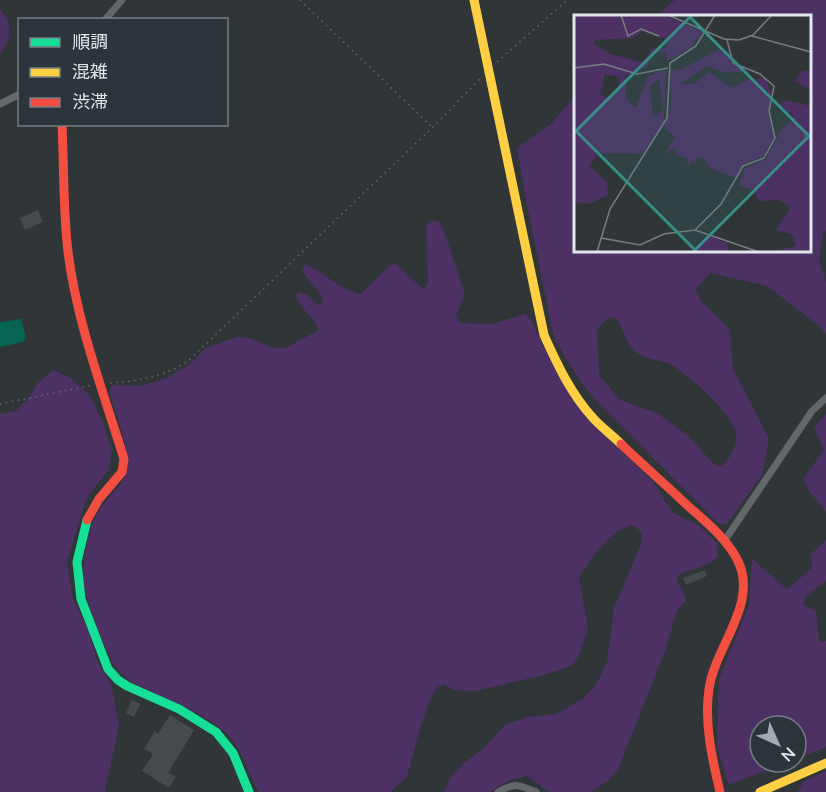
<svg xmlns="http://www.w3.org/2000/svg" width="826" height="792" viewBox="0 0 826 792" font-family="'Nunito Sans','Noto Sans JP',sans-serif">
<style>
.green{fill:#4e3164;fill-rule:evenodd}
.water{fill:#076452}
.building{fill:#46494d}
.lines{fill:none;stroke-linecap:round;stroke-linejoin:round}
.path{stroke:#66696c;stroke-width:1.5;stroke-dasharray:1.5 4.5;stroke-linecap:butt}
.street{stroke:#64676a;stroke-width:7}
.fast{stroke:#16e098;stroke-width:9}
.slow{stroke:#ffcf43;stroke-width:9}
.jam{stroke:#f24e42;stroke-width:9}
.inset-road{fill:none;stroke:#777c80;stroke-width:1.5}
.view{fill:#398d87;fill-opacity:0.15;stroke:#398d87;stroke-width:3}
.inset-edge{fill:none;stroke:#e2e7ec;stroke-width:3}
</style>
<rect width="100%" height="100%" fill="#303538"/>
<!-- green -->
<g class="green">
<path d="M675 0H826V231L823 233 819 260 826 282V334L819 326 767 286 710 273 695 290 702 302 730 330 733 369 769 439 762 475 726 525 718 523 598 403 579 379 554 338 527 205 517 148 552 123 575 96 576 250H810V16H656ZM609 317 617 319C623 330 628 348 639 354 648 360 661 360 670 364 687 373 730 412 735 430 739 445 731 457 721 467L714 464 687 435 657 413 620 400 599 375 597 329Z"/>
<path d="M0 9C12 22 12 40 0 54Z"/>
<path d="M432 220 439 222 444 231 465 294 456 315 460 323 492 324 525 314 531 319 543 346 585 416 653 482 673 513 698 525 717 543 718 557C707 567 692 568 679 575L677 582 684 593 686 600 677 611 665 651 618 769 609 780 591 792H549L527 776 508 781 490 792H444L450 778 463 764 483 749 505 725 528 717 556 714 583 699 597 683 607 662 614 608 642 542V532L632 525C609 532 592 557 579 577L588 629 578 657 571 666 544 675 475 691 453 690 443 684 438 687 430 699 418 735 407 777 390 792H259C249 777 245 757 234 742 217 717 159 696 131 682 124 677 120 672 115 666 106 652 85 600 84 584 82 562 87 531 98 512 106 498 122 487 127 471 132 455 114 408 109 391L113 385 140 386 167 378 189 365 206 348 237 337 250 338 274 348H286L319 330C315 317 299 309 296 295L300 292 306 294 320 306 323 302 320 294 303 272 302 268 306 264C325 273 340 290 361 294L390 265 396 264 424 290 428 282 426 225Z"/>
<polygon points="53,370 71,378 91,397 103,423 112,451 108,471 87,497 67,561 72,596 90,635 97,661 111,684 119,726 105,790 106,792 0,792 0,414 16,411 28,399 38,383"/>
<polygon points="826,414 826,512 808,489 803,479 824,450 814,428"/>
<polygon points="826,540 826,581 806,596 803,605 816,611 819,642 826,641 826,747 796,759 796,726 760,726 760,762 787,762 729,785 717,747 719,679 749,605 752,559 787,589 812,568 811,554"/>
<polygon points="826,771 826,792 798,792 803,782"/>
</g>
<!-- water -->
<polygon class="water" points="21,319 26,337 23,342 0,347 0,322"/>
<!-- building -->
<g class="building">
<polygon points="38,210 43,222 25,230 20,218"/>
<polygon points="705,570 707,576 686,585 683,578"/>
<polygon points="132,700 140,704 134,717 126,713"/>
<polygon points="170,715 194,730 168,773 176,777 169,788 142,771 153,754 144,749 155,731 158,734"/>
</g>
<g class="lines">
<!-- path -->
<g class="path">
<polyline points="300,0 432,127"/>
<polyline points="497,62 567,0"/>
<path d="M110 383C139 381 162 377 187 362L433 127 481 78"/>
<polyline points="0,404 93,385"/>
</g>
<!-- street -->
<g class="street">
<polyline points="105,20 122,0"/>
<polyline points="0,104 20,94"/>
<polyline points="725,540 812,411 826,398"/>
<path d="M498 792C516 782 518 785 536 792"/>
</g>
<!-- fast -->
<polyline class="fast" points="87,520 77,562 81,599 108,669 118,680 127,686 179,709 216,732 233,753 249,792"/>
<!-- slow -->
<g class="slow">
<path d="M474 0 544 335C557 364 571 394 593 418 601 427 612 435 621 444"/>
<polyline points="760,792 826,763"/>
</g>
<!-- jam -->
<g class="jam">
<path d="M62 124C64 166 63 210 68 252 77 323 103 391 124 459L122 472 99 499 87 520"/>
<path d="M621 444C643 465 666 485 688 506 706 522 725 537 737 559 760 603 715 646 709 689 704 723 712 758 720 792"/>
</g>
</g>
<!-- overview -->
<g transform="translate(574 15)">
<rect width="237" height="237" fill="#303538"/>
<path d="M0 0H89L129 17 115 34 93 46 92 37 77 38 74 51 51 61 52 84 62 93 74 61 92 55 90 107 68 139 24 138 15 151 33 167 34 180 15 189 0 187ZM68 16 95 25 92 33 76 34 71 48 36 39 20 29 21 25 59 23ZM31 59 46 62 44 74 36 83 26 80ZM85 64 89 95 79 102 76 71ZM145 35 152 37 157 48 174 56 153 58 133 51 106 69H120L135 57 157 73 174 65 191 63 197 77 194 98 200 123 189 142 170 149 161 163 135 152 130 144 123 142 121 150 118 145 115 153 113 143 102 140 101 132 90 140 101 122 90 113 97 91 96 54 106 55ZM229 55 237 56V75L221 66ZM211 85 237 91V237H198L222 231 218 219 202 215 217 192 205 185 185 186 180 175 165 170 170 154 192 144 208 113 219 106 220 101 205 91ZM133 220 153 228 155 237H122L124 229 133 226Z" fill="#4e3164" fill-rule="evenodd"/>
<path class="inset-road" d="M47 0 54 21 67 14 85 21M94 0 150 24 165 25 179 20 198 0M178 21 237 37M0 53 30 49 63 59 94 53M121 215 147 189 169 151 190 143 201 123 195 96 200 71 186 59 159 48 153 25M27 223 66 230 90 219 121 215 185 237M23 237 36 194 93 103 96 48 122 31 141 0"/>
<path class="view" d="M116 2 235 121 121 235 2 116Z"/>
<rect width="237" height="237" class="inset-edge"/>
</g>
<!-- legend -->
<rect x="18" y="18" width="210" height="108" fill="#2d353c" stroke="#757c82" stroke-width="1.5"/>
<rect x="30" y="38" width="30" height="9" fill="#16e098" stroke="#757c82" stroke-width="1.5"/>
<text x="72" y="48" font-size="18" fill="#e2e7ec">順調</text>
<rect x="30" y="68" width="30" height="9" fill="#ffcf43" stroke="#757c82" stroke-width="1.5"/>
<text x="72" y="78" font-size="18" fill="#e2e7ec">混雑</text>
<rect x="30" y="98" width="30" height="9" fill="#f24e42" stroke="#757c82" stroke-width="1.5"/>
<text x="72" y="108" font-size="18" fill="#e2e7ec">渋滞</text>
<!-- north arrow -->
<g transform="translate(778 744) rotate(135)"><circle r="28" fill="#2d353c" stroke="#757c82" stroke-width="1.5"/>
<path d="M0-4.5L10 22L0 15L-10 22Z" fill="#a4a9ad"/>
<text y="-9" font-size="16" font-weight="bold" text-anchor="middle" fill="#e2e7ec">N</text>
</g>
</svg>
